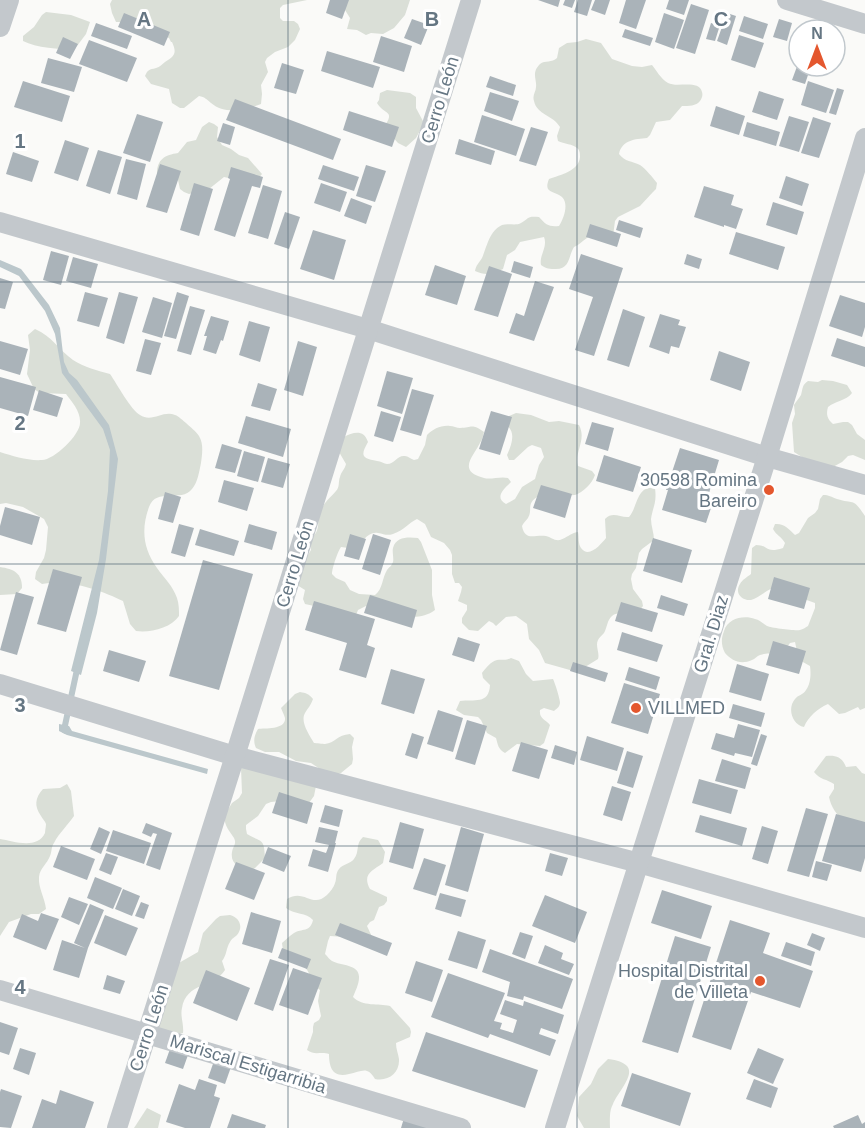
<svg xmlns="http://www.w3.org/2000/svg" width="865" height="1128" viewBox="0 0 865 1128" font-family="Arial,sans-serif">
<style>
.green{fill:#dadfd7}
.water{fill:#bbc7cb}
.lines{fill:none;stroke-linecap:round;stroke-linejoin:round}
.stream{stroke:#bbc7cb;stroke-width:6}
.building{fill:#aab3b9}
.minor{stroke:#c3c8cc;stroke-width:20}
.grid{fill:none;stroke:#657683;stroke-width:1.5;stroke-opacity:0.55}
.poi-dot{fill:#e4572e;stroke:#fff;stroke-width:2}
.labels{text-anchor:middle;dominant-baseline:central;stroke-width:6;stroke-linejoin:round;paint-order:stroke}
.street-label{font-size:18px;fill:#657683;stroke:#fff}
.poi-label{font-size:18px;fill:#657683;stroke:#fff;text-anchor:end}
.grid-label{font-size:20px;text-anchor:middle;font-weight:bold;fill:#657683;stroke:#fff;stroke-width:6;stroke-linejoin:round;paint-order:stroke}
</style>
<rect width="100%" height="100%" fill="#fafaf8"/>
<!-- green -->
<g class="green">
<path d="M112 0H307L283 5 280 8V18L283 21H294L298 24 300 29 295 40 288 47 275 52 267 58 265 62 268 72 261 85 262 94 261 104C246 110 225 115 211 103 206 99 205 97 199 96L184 108H180L172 103 169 89 151 84 145 76C148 69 149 70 156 68 160 67 162 64 165 62 175 56 177 53 172 42H171L169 38 126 22H116L112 13 110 4Z"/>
<polygon points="344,0 410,0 405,15 394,28 383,34 371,33 366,35 357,30 347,29 350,18 345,10"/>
<path d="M46 12 71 15 90 22 86 34 74 50C60 49 36 48 23 41V36L34 27 42 15Z"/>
<path d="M586 39 601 43 612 59 632 66 642 67 652 65C656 70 661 79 668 83 677 88 699 79 702 92 703 95 702 98 700 101 696 106 689 106 682 106L670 120 656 122 650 135 647 138C635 139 622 140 619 154 625 162 632 161 640 165 645 168 654 179 657 183L656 189 653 192 640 206 618 217 615 221 613 236C605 236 594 234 587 238 582 241 579 245 574 247 568 257 570 269 556 269 550 269 546 269 541 265 539 255 548 247 544 237L520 242 515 250 507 255 503 269C493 274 486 276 475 271 476 265 479 263 482 258 487 247 489 231 502 225 508 223 516 226 521 223 530 218 526 216 539 217 546 225 549 227 559 226 564 218 569 204 562 197 554 190 543 194 549 179 560 175 579 171 580 157 580 154 580 150 577 148 573 144 564 144 558 141L557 136 560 127C553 115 537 115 534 101 532 95 536 92 536 87 537 79 531 73 540 64 545 60 552 63 557 58L559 48 567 43 577 42Z"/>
<path d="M387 90 410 93 416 97V108L424 123 416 138 406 147 398 143 384 127C396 110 384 115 377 103L379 100 380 93Z"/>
<path d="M209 122 214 124 218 127 217 137 222 145 231 149 239 155 248 158 262 174 256 181 233 179 224 177 209 189 189 194 184 192 180 189 178 180 157 174C157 159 165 155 178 153L187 142 196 140 202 127Z"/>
<path d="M35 329C52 336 59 350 73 360 84 367 98 371 110 374 117 384 131 410 140 415 152 423 163 410 175 415 179 416 183 421 186 423 190 427 196 431 199 436 204 444 202 455 201 463 199 472 198 482 192 489 181 503 156 487 149 507 141 529 143 549 157 568 164 578 173 586 177 598 179 604 179 610 179 616 171 628 150 633 136 631L130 624 123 601C101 590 66 578 42 584L35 579 36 572 44 558 46 550 48 527 44 519 23 507 6 503 0 504V452C13 456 28 461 42 460 54 460 80 435 80 423 81 412 72 402 66 394L40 393 34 389 27 374 30 350 28 335Z"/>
<path d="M822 380 833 381 847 385 852 393C846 401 835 401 828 407 826 414 827 419 833 424L843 422H848L852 425 857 434 865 440V460L853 455 848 456 842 462 833 467 828 468 802 457 794 452 792 423 795 414 794 405C796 402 799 398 801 395 803 388 802 385 808 381L818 382Z"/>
<path d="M516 413 531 415 549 422 559 421 579 425C587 440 574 452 578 466L592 471 595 475C592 484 583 492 575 495L537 497C526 504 533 510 528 518 526 521 523 523 522 526 525 542 535 534 546 536 551 537 554 541 560 540 567 538 570 533 578 532 579 537 578 544 581 548 589 559 601 544 606 538L605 519C613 511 620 518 629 517 638 507 636 485 655 488 657 503 653 506 651 519 651 526 654 533 654 540L642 549 639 553 636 568 632 574 631 579 633 589 642 601 643 606C635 618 621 609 612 616 607 620 607 628 604 633 602 635 599 638 598 640 595 646 600 653 598 659L577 672 545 663 539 650 529 639 527 624 516 616 506 617 496 626 493 623 489 621 478 631 469 630 462 623V618L467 610V605L458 601 461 592 462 587 459 583H455L452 574V555L450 550 444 543 431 537 425 524 417 519C408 523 405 530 393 534 387 536 384 534 378 533 368 531 362 542 356 549L341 547C338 551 332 568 332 574L336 578 345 582 350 590 359 594 375 595C383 589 382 578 387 570 390 566 391 567 393 562 394 558 392 552 393 548 396 536 409 537 418 538L421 542 432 570V595L435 610C415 625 387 611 366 606L358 610 356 615 305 604 303 599 305 590 297 585 298 571 311 550 310 541C323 526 315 525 321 510 325 501 330 498 336 491 340 487 338 482 340 477 341 472 345 469 346 464L339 452 344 437C353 432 364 429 368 442 360 456 362 458 377 461 381 461 384 464 387 464 395 464 397 455 405 456 408 456 411 459 414 460L418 459 425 445 427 435C433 429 441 425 450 426 453 426 457 428 460 428 472 428 471 423 484 432 483 435 483 438 481 441 474 456 456 471 484 478 491 480 500 476 508 478L511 482C504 489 494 497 506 504L515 499 522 487 535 479 539 465 544 457 541 448 532 445 528 447 514 460H509L507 455C511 446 517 432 506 425L507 417Z"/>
<path d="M823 495C829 495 831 497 837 499 856 505 852 497 865 516V708L860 710 858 707 845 713 839 714 828 704C818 708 808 717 804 727 792 725 787 708 795 699 798 695 803 695 806 690 811 683 811 673 810 666L801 661 798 656 795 642 790 643C778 661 775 650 760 655 757 656 755 659 752 660 741 665 732 661 725 653 721 645 721 639 724 631 728 618 744 615 755 619 760 620 763 624 767 626 772 628 795 631 800 630 803 629 805 628 808 626L815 608V603L773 588C765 591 759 598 751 600 742 601 734 593 740 584 742 580 747 577 751 574L752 548 756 545C769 545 765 554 783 548L785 543C782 537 776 535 773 529L775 524C784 523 789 529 795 535L799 533 808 518 815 513 818 509 820 499Z"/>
<path d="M0 567C14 569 22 573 22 588L17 594 0 595Z"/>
<path d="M511 658 519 661 526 674 533 681 553 679C555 683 560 699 560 703 559 708 557 708 554 711L544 708 540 710C539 719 545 719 550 725L544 743 540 746 517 744 505 753C498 749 498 745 496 738L487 733 481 720 478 717 464 715 456 710 460 701C474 699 489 705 490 685L483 678 482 673C485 669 491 661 497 660 502 659 506 661 511 658Z"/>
<path d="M300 692C306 693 309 694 313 699 311 705 308 708 305 713 300 722 309 734 314 743 316 743 323 744 325 744 335 743 337 735 350 734L354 738 352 747 353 759 352 764 341 773 337 774 323 771 311 763 296 761 279 752H265L256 748C253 741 254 736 258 729 265 728 286 730 285 718 284 714 282 711 281 708L295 694Z"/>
<path d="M826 756C836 755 842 757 846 767L856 766 862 773 865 774V836C850 825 833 817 829 797L834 789V784C827 779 820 780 814 772Z"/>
<path d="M246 766 316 786 314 796 306 807 281 801 271 802 266 804 258 816 246 825V829L247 834C262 843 264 837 265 858L255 868 249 872C240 868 230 864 232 852 233 846 237 844 234 838 229 830 225 827 224 816L232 803 239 798 242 793 241 768Z"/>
<path d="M67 784 71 791 74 816C68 825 59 833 54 843 51 847 52 852 50 856 47 864 40 868 39 877 38 888 45 898 46 909L39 914H31L9 922 0 936V839C13 841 37 850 45 833 45 831 46 826 46 824 45 821 42 818 41 816 34 806 35 798 43 789L60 788Z"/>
<path d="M363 837 378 840 385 852 383 863C372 871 362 874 370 889L387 897V901L384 905 379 907 374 920 370 922 367 926 373 939 330 936 328 941 325 954C328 957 329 959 332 961 341 966 360 964 359 978 359 984 355 992 353 997 363 1007 378 1003 390 1006L410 1028 411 1032 410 1037 396 1043C396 1049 398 1053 399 1059 400 1073 388 1082 375 1079 367 1065 361 1072 349 1074 333 1078 329 1068 329 1054 321 1051 315 1056 307 1050L313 1032V1027L314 1023 319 1020 321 1016 318 1001 320 990 312 984C309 965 300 962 284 958L282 943C286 940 289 936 294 933 302 928 310 933 313 920 306 912 295 915 286 908L287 899C304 888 312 909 327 895 330 892 334 887 335 883 337 879 335 874 339 869 343 864 350 864 354 859 360 851 355 844 363 837Z"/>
<path d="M230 915C239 917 244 927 237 935 234 938 232 938 230 942 226 948 227 955 222 961L225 970C214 988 186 982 182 1008 180 1016 184 1024 183 1033L178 1034H158L155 1015C172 997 171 988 177 964L198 952 203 933 216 919 220 916Z"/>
<path d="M608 1059C647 1064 622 1085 613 1104 609 1111 610 1120 610 1128H584L577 1116 579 1097 591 1084 598 1069Z"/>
<polygon points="147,1108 161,1115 158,1128 134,1128"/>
</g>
<!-- water -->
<g class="water">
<polygon points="0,260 21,269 49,305 60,328 64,362 69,373 77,380 109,425 118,459 106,559 97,613 81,675 71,671 99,560 108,491 110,450 103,429 62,373 55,334 45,311 19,276 0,267"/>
<polygon points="59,724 69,726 72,731 208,769 207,774 67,735 59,731"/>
</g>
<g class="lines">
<!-- stream -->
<polyline class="stream" points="66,731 64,730 78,665"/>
</g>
<!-- building -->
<g class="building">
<polygon points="330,0 349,0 342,19 326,13"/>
<polygon points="538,0 560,0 558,7"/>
<polygon points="565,0 575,0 572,8 563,5"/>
<polygon points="578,0 592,0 587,16 574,12"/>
<polygon points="595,0 610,0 605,15 591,10"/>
<polygon points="626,0 646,0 636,29 619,23"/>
<polygon points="669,0 689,0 684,15 666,9"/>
<polygon points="691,4 709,10 695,54 676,48"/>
<polygon points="124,13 170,32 164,46 118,27"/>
<polygon points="664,13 684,20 674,49 655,42"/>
<polygon points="727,13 736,16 727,45 717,41"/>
<polygon points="744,16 768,24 763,39 739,31"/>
<polygon points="412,19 429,25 421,45 404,38"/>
<polygon points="779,19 792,23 787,41 773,37"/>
<polygon points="96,23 132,36 127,49 91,36"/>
<polygon points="711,23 720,25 715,41 706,39"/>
<polygon points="625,29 653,38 650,46 622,37"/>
<polygon points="739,35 764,43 755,68 731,60"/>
<polygon points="381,36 412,46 404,72 373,62"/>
<polygon points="63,37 78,44 70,59 56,53"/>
<polygon points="89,40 137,58 127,82 79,64"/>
<polygon points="327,51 380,67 373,88 321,71"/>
<polygon points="48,58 82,67 74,92 41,83"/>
<polygon points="799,61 799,66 811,66 805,84 792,80"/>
<polygon points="282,63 304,70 296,94 274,88"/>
<polygon points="490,76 516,85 513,96 486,87"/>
<polygon points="23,81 70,96 62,122 14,107"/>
<polygon points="808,81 834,90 826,113 801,105"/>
<polygon points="837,88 844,90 836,115 829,113"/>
<polygon points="759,91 784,99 777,120 752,112"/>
<polygon points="490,92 519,101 512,121 484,111"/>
<polygon points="235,99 341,139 333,160 226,120"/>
<polygon points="716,106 745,116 739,135 710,126"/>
<polygon points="349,111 399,127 392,147 343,130"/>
<polygon points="137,114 163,122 150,162 123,153"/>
<polygon points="482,115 525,129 516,156 474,142"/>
<polygon points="789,116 809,122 799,152 779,146"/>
<polygon points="813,117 831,123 819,158 801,153"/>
<polygon points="747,122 780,132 776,146 743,136"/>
<polygon points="223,123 235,127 230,145 217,141"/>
<polygon points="531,127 548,132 536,166 519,161"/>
<polygon points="459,139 495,151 491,165 455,154"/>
<polygon points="65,140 89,148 78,181 54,173"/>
<polygon points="98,150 122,157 110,194 86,186"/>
<polygon points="13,152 39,161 32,182 6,174"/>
<polygon points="126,159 146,164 137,200 117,194"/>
<polygon points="160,164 181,171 167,213 146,207"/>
<polygon points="323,165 359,177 354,191 318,179"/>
<polygon points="366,165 386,171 375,202 356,196"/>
<polygon points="231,167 263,177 260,188 252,186 235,237 214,230 230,179 228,178"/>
<polygon points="786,176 809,184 802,206 779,198"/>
<polygon points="194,183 213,189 199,236 180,230"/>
<polygon points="321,183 347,192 340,212 314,203"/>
<polygon points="263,185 282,191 268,239 248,233"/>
<polygon points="704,186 734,195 731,205 743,209 736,229 724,225 724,227 694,217"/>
<polygon points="351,198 372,206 366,224 344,216"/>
<polygon points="773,202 804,212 797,235 766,225"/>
<polygon points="285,212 300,217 289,249 274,244"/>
<polygon points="619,220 643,228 640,238 616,230"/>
<polygon points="590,224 621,234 617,247 586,237"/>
<polygon points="313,230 346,240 334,280 300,269"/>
<polygon points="736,232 785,247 778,270 729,254"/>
<polygon points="51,251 69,256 61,285 43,280"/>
<polygon points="581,254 623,268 594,356 575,350 593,297 569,289"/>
<polygon points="687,254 702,259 699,269 684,264"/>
<polygon points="73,257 98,264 91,288 66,281"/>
<polygon points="514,261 533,267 530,278 511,272"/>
<polygon points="435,265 466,276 457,305 425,295"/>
<polygon points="489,266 512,274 498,317 474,310"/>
<polygon points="0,278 13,282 5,309 0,308"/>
<polygon points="535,281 554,287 534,341 509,333 516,313 524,316"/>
<polygon points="85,292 108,298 99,327 77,321"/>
<polygon points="119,292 138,297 124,344 106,338"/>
<polygon points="177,292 189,296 176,339 164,336"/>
<polygon points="840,295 865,303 865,327 862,337 829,326"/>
<polygon points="153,297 172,303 162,338 142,332"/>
<polygon points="190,306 205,310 191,355 177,351"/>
<polygon points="623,309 645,317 629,367 607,360"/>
<polygon points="660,314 680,320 678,325 686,327 679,348 671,346 669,354 649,347"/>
<polygon points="211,316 229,321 223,341 221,340 216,354 203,350 207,336 204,336"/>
<polygon points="249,321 270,327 260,362 239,355"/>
<polygon points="837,338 865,347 865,367 831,356"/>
<polygon points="145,339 161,343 151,375 136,371"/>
<polygon points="0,341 28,349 20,375 0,369"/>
<polygon points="298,341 317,347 303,396 284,390"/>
<polygon points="719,351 750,362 741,391 710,380"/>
<polygon points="387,371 413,378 402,414 377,406"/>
<polygon points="0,377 36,387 28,416 0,408"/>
<polygon points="258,383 277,389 270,411 251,406"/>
<polygon points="412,389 434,395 421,436 400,430"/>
<polygon points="39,390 63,398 57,417 33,410"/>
<polygon points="381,411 401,417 393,442 374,436"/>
<polygon points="491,411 512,417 500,455 479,449"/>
<polygon points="246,416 291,429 283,457 238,443"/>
<polygon points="592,422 614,428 608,451 585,444"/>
<polygon points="222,444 242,450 235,473 215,468"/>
<polygon points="680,448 719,460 706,503 712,505 706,523 662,510 668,490 666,490"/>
<polygon points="244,451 265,457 258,482 237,476"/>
<polygon points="604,455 641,467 633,492 596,481"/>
<polygon points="268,458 290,464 283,488 261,482"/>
<polygon points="224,480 254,488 247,511 218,502"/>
<polygon points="541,485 572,494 565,518 533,508"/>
<polygon points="165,492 181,497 173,523 158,519"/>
<polygon points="5,507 40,517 32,545 0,535 0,526"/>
<polygon points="179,524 194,528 185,557 171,553"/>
<polygon points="249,524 277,532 272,550 244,542"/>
<polygon points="200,529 239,541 234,556 195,545"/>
<polygon points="350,534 366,539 359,560 344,556"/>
<polygon points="373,534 391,540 380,575 362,569"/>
<polygon points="653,538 692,550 682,583 643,571"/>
<polygon points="203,560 253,574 219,690 169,676"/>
<polygon points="53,569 82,577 66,632 37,624"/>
<polygon points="774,577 810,588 804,609 768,599"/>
<polygon points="16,592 34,597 17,655 0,650"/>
<polygon points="370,595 417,610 412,628 364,613"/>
<polygon points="661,595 688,604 684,616 657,608"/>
<polygon points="314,601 375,619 367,645 375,648 366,678 339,670 347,643 305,630"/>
<polygon points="621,602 658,613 652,632 615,621"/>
<polygon points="622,632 663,645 657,662 617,650"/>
<polygon points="458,637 480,644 474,662 452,655"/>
<polygon points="773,641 806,651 799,674 766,665"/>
<polygon points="109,650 146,661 139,682 103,671"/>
<polygon points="573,662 608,673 605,682 570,671"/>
<polygon points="737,664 769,674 761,701 729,692"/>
<polygon points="629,667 660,677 656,690 625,680"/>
<polygon points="391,669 425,679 414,714 381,704"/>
<polygon points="624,683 660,694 648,734 611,723"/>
<polygon points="733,704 765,713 761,727 729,718"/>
<polygon points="438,710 463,718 453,752 427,744"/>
<polygon points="467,720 487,726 475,765 455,759"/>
<polygon points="738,724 760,730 752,757 735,753 734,756 711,749 716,733 734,738"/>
<polygon points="412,733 424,737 417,759 405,755"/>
<polygon points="761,734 767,736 757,766 751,764"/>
<polygon points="587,736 624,748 617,771 580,760"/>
<polygon points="521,742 548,750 539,779 512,771"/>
<polygon points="555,745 577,752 574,765 551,758"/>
<polygon points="627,751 643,756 633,788 617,783"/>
<polygon points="722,759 751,768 745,789 715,781"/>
<polygon points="699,779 738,790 731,814 692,803"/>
<polygon points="612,786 631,792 622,821 603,815"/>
<polygon points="279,792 313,803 307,824 272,813"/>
<polygon points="325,805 343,810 339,827 320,822"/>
<polygon points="806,808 828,814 809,877 787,871"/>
<polygon points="836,814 865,822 865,858 861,872 822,861"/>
<polygon points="700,815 747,828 742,846 695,832"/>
<polygon points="400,822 424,829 413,869 389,862"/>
<polygon points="146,823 172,833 160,870 146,865 157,834 153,833 151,837 142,833"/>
<polygon points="762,826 778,831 768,864 752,859"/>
<polygon points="99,827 110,832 101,854 90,849"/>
<polygon points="319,827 338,831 335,843 336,843 328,872 308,866 313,849 326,853 329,845 315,842"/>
<polygon points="461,827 484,834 468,892 445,885"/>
<polygon points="113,830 151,843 144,864 106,851"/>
<polygon points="61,846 95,859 87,880 53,867"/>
<polygon points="268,847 291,856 284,872 262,863"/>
<polygon points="106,853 118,857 111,875 99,870"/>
<polygon points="550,853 568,858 562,876 545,871"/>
<polygon points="424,858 446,865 436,896 413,889"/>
<polygon points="816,861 832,865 827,881 812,877"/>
<polygon points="236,862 265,873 254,900 225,889"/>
<polygon points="95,877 122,888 113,909 87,898"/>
<polygon points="123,889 140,896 132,916 115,909"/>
<polygon points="662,890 712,906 701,939 651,923"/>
<polygon points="440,893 466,900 461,917 435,909"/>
<polygon points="545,895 587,912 575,943 532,926"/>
<polygon points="69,897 88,904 79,925 61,917"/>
<polygon points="141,902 149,905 144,919 135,916"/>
<polygon points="90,904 104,910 88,948 79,978 53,970 62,940 85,948 74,943"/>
<polygon points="251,912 281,921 272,953 242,944"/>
<polygon points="41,913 59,919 46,950 13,937 22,914 38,921"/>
<polygon points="105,915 138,928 126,956 94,943"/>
<polygon points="730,920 770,933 763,953 813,971 800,1008 751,992 731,1050 692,1037"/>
<polygon points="340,923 392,943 387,956 335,935"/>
<polygon points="458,931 486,940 477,969 448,960"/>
<polygon points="520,932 533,936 525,959 512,954"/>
<polygon points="812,933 825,938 820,951 807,945"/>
<polygon points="675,936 711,947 678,1053 642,1042"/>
<polygon points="786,942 815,952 811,966 781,956"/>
<polygon points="545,945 563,953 561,959 574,964 569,975 538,963"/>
<polygon points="282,948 311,959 307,969 278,958"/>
<polygon points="490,949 573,979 562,1009 524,996 523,1000 507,996 510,982 482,972"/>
<polygon points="270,959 289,965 273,1011 254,1004"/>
<polygon points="416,961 443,970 432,1002 405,993"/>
<polygon points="293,968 322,978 308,1015 279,1005"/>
<polygon points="206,970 250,988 237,1021 193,1003"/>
<polygon points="448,973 505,993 494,1021 502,1023 500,1029 513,1033 517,1020 500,1014 505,1000 523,1006 524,1001 564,1015 558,1034 541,1028 539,1034 556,1040 550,1056 490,1034 488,1038 431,1017"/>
<polygon points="107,975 125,981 120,994 103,989"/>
<polygon points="0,1022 18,1028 9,1055 0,1052"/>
<polygon points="426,1032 538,1070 525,1108 412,1071"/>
<polygon points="20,1048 36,1053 29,1075 13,1069"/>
<polygon points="758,1048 784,1059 773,1084 747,1073"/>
<polygon points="170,1049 188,1055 183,1069 165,1063"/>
<polygon points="214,1061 231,1067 225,1084 208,1078"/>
<polygon points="632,1073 691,1093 680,1126 621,1106"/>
<polygon points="199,1079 217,1085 214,1096 220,1098 210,1128 185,1128 166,1122 179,1084 195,1090"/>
<polygon points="754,1079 778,1088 771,1108 746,1099"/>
<polygon points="1,1089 22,1096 11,1128 0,1127 0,1092"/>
<polygon points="60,1090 94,1102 85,1128 32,1128 42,1099 56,1104"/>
<polygon points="232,1114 266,1125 265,1128 227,1128"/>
<polygon points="858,1115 862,1124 865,1122 865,1128 834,1128 833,1126"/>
<polygon points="404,1118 434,1128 401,1128"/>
</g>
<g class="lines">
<!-- minor -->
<g class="minor">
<polyline points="787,0 865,24"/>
<polyline points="0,27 9,0"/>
<polyline points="0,222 368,329 767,457 865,485"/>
<polyline points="0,684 235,756 639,863 865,928"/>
<polyline points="0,990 461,1128"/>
<polyline points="117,1128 235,756 471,0"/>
<polyline points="555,1128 767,457 865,138"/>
</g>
</g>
<!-- grid -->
<path class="grid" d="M288 0V1128M577 0V1128M0 282H865M0 564H865M0 846H865"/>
<!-- markers -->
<g class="poi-dot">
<circle cx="769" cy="490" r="6"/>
<circle cx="636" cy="708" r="6"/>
<circle cx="760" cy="981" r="6"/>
</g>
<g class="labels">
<!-- street labels -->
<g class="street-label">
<text transform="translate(440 100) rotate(-73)">Cerro León</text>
<text transform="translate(295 564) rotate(-73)">Cerro León</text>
<text transform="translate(711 634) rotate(-73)">Gral. Diaz</text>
<text transform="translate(149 1028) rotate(-72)">Cerro León</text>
<text transform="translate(248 1064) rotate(17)">Mariscal Estigarribia</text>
</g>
<!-- poi labels -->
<g class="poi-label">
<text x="757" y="480">30598 Romina<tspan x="757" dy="21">Bareiro</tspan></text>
<text x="648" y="708" text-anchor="start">VILLMED</text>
<text x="748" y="971">Hospital Distrital<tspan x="748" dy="21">de Villeta</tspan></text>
</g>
</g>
<g class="grid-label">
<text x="144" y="26">A</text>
<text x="432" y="26">B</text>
<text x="721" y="26">C</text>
<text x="20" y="148">1</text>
<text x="20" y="430">2</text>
<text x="20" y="712">3</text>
<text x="20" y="994">4</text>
</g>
<!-- north arrow -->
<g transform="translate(817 48)"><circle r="28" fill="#ffffff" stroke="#c1c8cd" stroke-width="1.5"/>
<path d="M0-4.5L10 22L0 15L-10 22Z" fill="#e4572e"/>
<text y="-9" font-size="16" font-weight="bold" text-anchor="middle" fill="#657683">N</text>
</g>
</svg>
